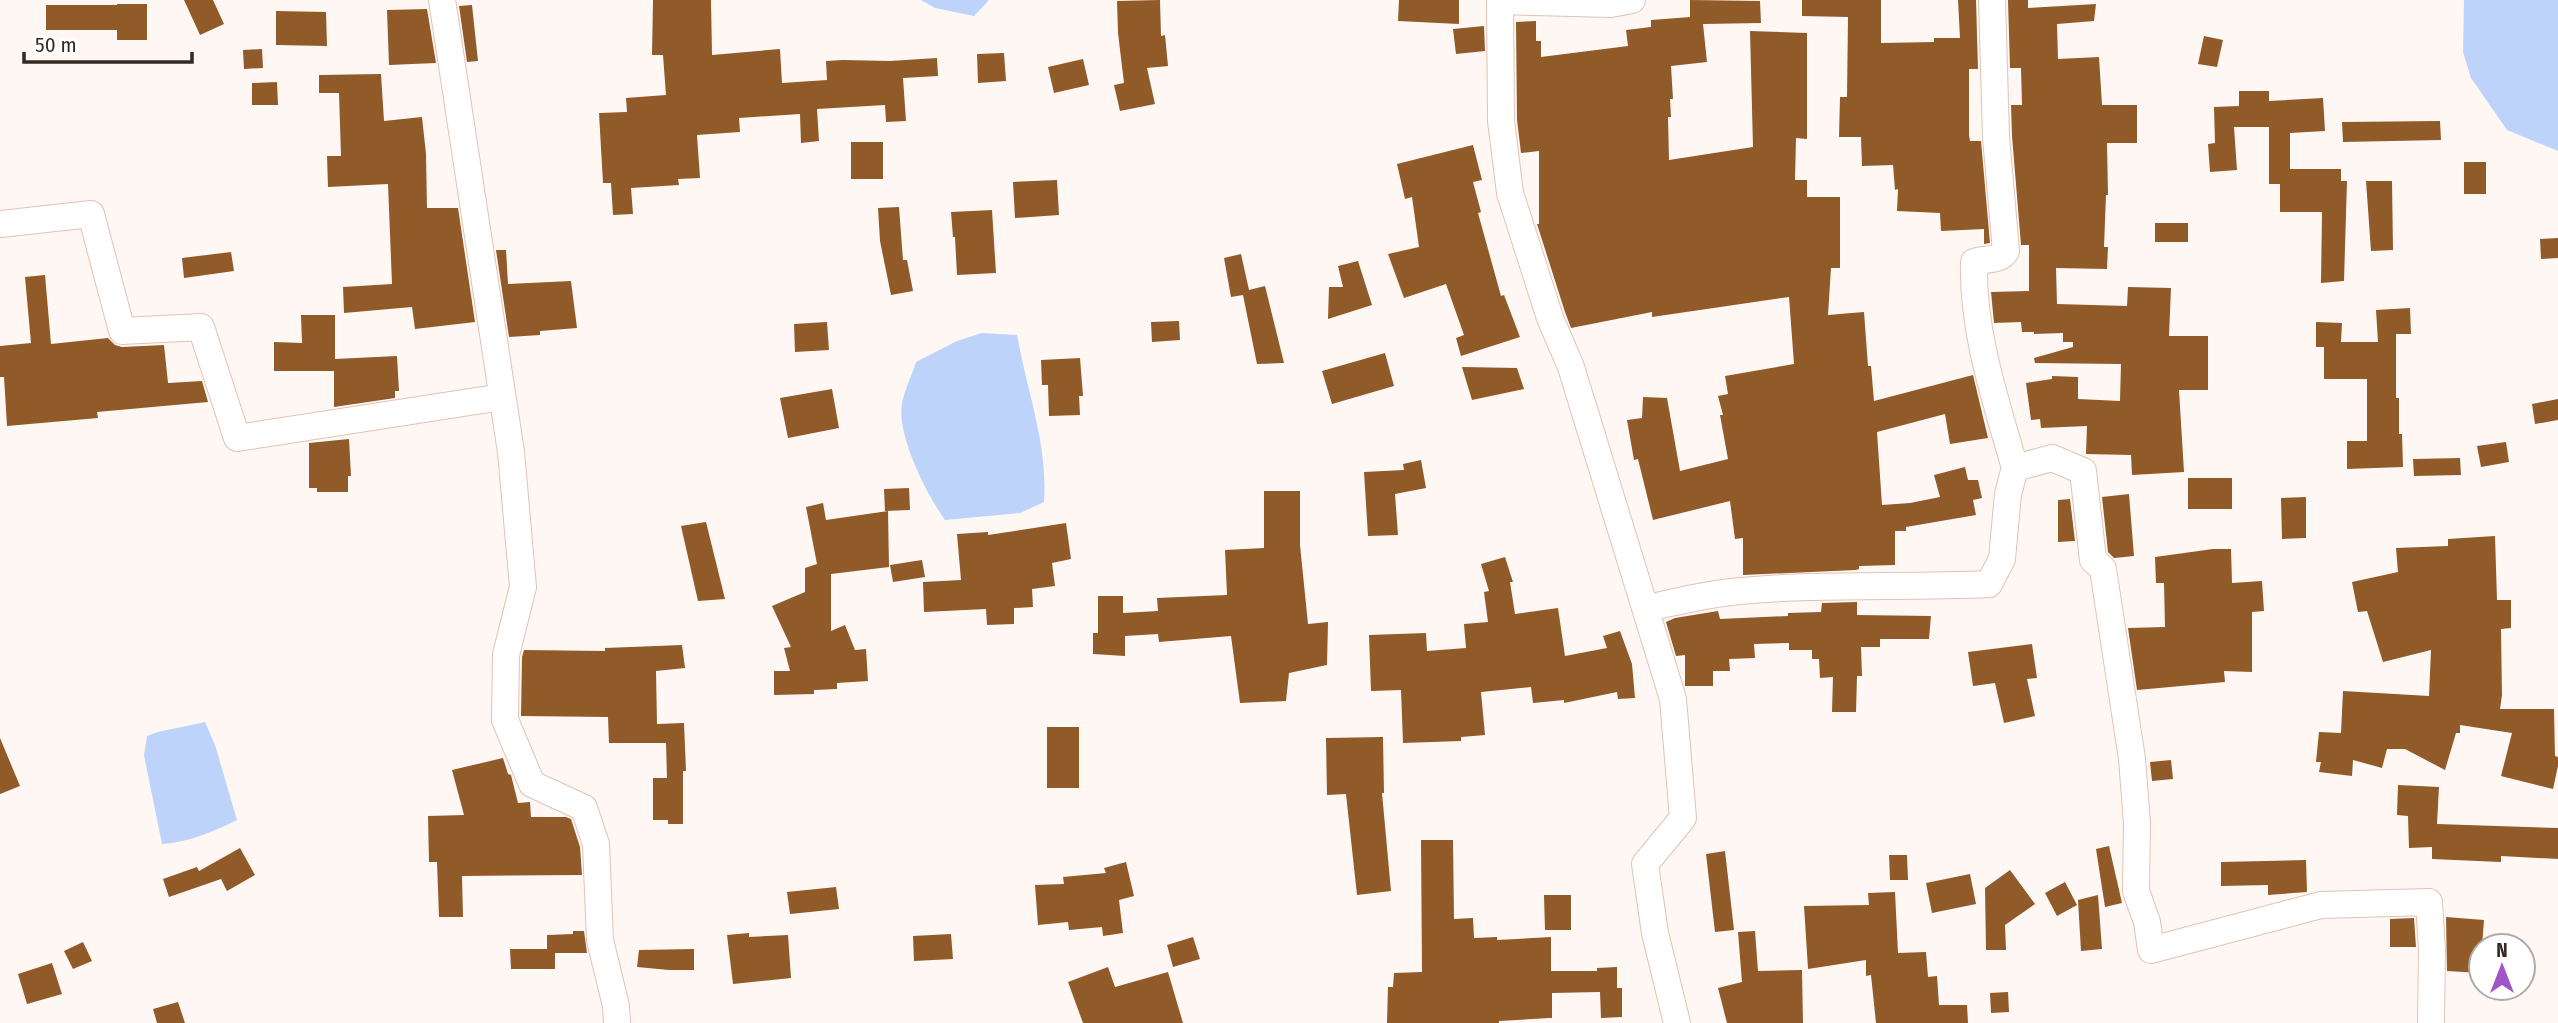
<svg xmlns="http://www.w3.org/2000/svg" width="2558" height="1023" viewBox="0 0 2558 1023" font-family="'Fira Sans Condensed',sans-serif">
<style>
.water{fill:#bdd3f9}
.building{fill:#905a29}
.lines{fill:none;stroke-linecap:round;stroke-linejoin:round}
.minor-casing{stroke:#e1c3b1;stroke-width:28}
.minor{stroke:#fff;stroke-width:26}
</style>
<rect width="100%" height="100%" fill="#fef7f4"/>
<!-- water -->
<g class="water">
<polygon points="921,0 989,0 974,16 935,8"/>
<polygon points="2464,0 2558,0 2558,151 2507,130 2471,78 2463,52"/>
<path d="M982 333 1017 335C1027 391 1048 445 1044 502L1020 513 945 520C927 495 896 434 902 403 905 389 912 375 916 362L957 341Z"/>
<path d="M205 722 215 745 237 820C212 832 190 842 162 844L144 755 147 736 158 732Z"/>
</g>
<!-- building -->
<g class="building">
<polygon points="184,0 213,0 224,24 200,35"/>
<polygon points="653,0 711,0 712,55 780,49 782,83 827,80 826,61 843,60 890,61 937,58 938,76 903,78 906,121 886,122 885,105 817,109 819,141 801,143 800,114 739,118 740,132 697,135 700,178 678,179 679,185 631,188 633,214 613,215 611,183 603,183 599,113 627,112 626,98 666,95 663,55 652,55"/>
<polygon points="1160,0 1161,36 1165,35 1168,66 1147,68 1155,104 1120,111 1114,85 1124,83 1118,33 1117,1"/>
<polygon points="1399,0 1459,0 1459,24 1398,21"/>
<polygon points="1690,0 1760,1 1761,23 1703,24 1707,62 1671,66 1673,99 1670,99 1671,117 1668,117 1669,160 1753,147 1750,31 1807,33 1807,139 1796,138 1795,180 1807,180 1807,197 1840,197 1840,268 1831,268 1828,315 1864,312 1868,366 1871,366 1874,401 1973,375 1988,438 1950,444 1945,414 1877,432 1882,505 1910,503 1940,497 1934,475 1965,467 1968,480 1978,480 1982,498 1973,500 1976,515 1906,527 1906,531 1895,531 1895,565 1859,566 1859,569 1856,570 1743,575 1743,538 1735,539 1730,501 1653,520 1638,459 1634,460 1627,420 1642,418 1643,397 1667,398 1680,471 1728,459 1720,415 1723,415 1718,396 1728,394 1725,376 1794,364 1789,297 1652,317 1652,312 1571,328 1565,312 1537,224 1539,224 1539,151 1521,153 1517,120 1516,22 1536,21 1536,41 1541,41 1541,57 1628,46 1626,30 1651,27 1651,20 1690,17"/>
<polygon points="1802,0 1881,0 1881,43 1934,42 1934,38 1960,38 1958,0 1976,0 1978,69 1969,69 1969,135 1970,141 1981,141 1990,243 1984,244 1984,229 1941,231 1940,213 1897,211 1898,189 1895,190 1893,165 1862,166 1861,137 1839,137 1840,97 1847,97 1848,17 1802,16"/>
<polygon points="2008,0 2028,0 2028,8 2096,4 2094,21 2057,24 2058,59 2099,57 2102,105 2137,105 2137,143 2107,143 2108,195 2106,195 2104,247 2108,247 2107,269 2056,268 2057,304 2127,306 2128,287 2171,288 2169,336 2208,336 2208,390 2179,390 2184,472 2132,475 2131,455 2086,454 2087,426 2041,428 2040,419 2031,420 2026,383 2052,379 2052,376 2078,377 2078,399 2120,401 2121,364 2035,363 2034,358 2073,347 2073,342 2063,342 2063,333 2034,334 2034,332 2022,332 2021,322 1994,323 1991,292 2029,291 2029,245 2021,245 2012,136 2011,105 2022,105 2021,68 2010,68"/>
<polygon points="117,4 147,4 147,40 117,40 117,30 46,30 46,5 117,5"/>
<polygon points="472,5 478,61 467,62 459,6"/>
<polygon points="427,9 436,63 389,65 387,10"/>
<polygon points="276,11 326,12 327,46 276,45"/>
<polygon points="1484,26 1485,51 1456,54 1453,29"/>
<polygon points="2204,36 2223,40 2217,67 2198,64"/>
<polygon points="262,49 263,68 244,69 243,50"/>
<polygon points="1004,53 1006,81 978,83 977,54"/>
<polygon points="1083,59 1089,85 1054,93 1048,67"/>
<polygon points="381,74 384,121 422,117 426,154 427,208 458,208 475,322 415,329 412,307 344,313 343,287 392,284 388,184 328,187 327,156 341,156 339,93 319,93 319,75"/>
<polygon points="277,82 278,105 252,105 252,83"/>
<polygon points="2239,91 2269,91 2269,101 2323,98 2325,131 2290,133 2290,169 2341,169 2341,181 2347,181 2344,281 2321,283 2322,212 2280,212 2280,184 2269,184 2269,127 2234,127 2237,170 2210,172 2208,144 2215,143 2214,107 2239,106"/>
<polygon points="2440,121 2441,140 2343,142 2342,122"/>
<rect x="851" y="142" width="32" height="37"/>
<polygon points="1473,145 1482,180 1473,182 1481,212 1478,213 1501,296 1504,295 1520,337 1461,356 1456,338 1464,335 1446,284 1404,298 1388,254 1419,247 1412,197 1405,199 1397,164"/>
<rect x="2464" y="162" width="22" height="32"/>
<polygon points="1057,180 1059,215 1015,218 1013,182"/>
<polygon points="2366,181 2392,181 2393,250 2371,251"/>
<polygon points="899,207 903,260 907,260 913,291 891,295 880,241 878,208"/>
<polygon points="992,210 996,273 957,275 955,237 953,237 951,212"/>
<rect x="2155" y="223" width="33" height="19"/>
<polygon points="2558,238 2558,258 2541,259 2540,239"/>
<polygon points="496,250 506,250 508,284 571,281 577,328 540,331 540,335 509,337"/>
<polygon points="231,252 234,271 184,278 182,258"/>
<polygon points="1241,254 1249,290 1265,286 1284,363 1257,364 1243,295 1231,297 1224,258"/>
<polygon points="1358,261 1372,305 1328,319 1329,287 1343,287 1338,266"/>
<polygon points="45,275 51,344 108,338 115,345 122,347 164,345 168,383 202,381 208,402 97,412 98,418 7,426 4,377 0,377 0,346 31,343 25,277"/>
<polygon points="2410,308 2411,334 2396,334 2396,398 2399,398 2399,434 2402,434 2403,467 2347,469 2347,441 2367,441 2367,379 2324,379 2324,347 2316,347 2316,322 2342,323 2341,342 2378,342 2376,310"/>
<polygon points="301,315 335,315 335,359 397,356 399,391 395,391 395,398 334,407 334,371 274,371 274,342 302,343"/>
<polygon points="1179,321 1180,340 1152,342 1151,322"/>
<polygon points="827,322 829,350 795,352 794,324"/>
<polygon points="1385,353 1394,386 1332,404 1322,371"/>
<polygon points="1080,358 1083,396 1079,396 1080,415 1049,416 1048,385 1042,385 1041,360"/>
<polygon points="1462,367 1517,368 1524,389 1472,400"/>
<polygon points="832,389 839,428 788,438 780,398"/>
<polygon points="2558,399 2558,420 2535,424 2532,404"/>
<polygon points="349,439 351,476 348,476 348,492 317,492 317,488 309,488 309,443"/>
<polygon points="2506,442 2509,462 2481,467 2477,446"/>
<polygon points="2460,458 2461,475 2414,476 2413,459"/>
<polygon points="1421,460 1426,488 1395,494 1398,535 1368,536 1364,472 1404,470 1403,464"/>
<rect x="2188" y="478" width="44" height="31"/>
<polygon points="909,488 910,510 885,511 884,489"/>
<polygon points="1264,491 1300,491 1300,545 1308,624 1328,622 1327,665 1289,673 1286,701 1240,703 1231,636 1159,642 1158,634 1125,636 1125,656 1093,654 1093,633 1098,633 1098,596 1123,596 1123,613 1158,611 1157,598 1227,595 1225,550 1264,548"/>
<polygon points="2129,494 2134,556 2114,558 2108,552 2102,497"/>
<polygon points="2306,497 2306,538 2282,539 2281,498"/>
<polygon points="2070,499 2075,541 2058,542 2058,500"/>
<polygon points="823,503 826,520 888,511 889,567 831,574 831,631 845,625 855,650 866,649 868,681 837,683 837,689 814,690 814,694 774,695 774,671 790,671 784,648 791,647 772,606 805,592 805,568 817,564 806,507"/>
<polygon points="706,522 725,599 698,601 681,526"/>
<polygon points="1066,523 1071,559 1052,563 1055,586 1032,589 1033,607 1014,608 1014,624 987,625 986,609 924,612 923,582 961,580 957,534 988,532 988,535"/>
<polygon points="2495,536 2497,600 2511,600 2511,628 2501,629 2502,695 2500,709 2554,709 2555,756 2558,757 2558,766 2553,789 2501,776 2512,733 2460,725 2460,733 2456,733 2445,770 2405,749 2387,749 2382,768 2353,760 2352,776 2319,772 2321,762 2316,762 2319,732 2341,733 2343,691 2429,696 2431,650 2383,662 2367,611 2358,612 2352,582 2398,572 2396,548 2448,546 2448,539"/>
<polygon points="2213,549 2231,549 2232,583 2262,581 2264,611 2252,612 2252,672 2224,671 2225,682 2137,690 2128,628 2165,627 2164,583 2156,583 2155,557"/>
<polygon points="1505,557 1513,582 1510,582 1515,614 1558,608 1565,656 1607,648 1603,636 1620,631 1632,664 1635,698 1618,699 1617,692 1564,703 1564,700 1533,703 1531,687 1481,692 1485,735 1461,737 1461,741 1403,743 1401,690 1371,691 1369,635 1426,633 1427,651 1466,648 1464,624 1488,622 1484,592 1489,591 1481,564"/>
<polygon points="922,560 925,577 893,582 890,565"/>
<polygon points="1857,602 1857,615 1931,616 1929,639 1880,639 1880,647 1861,647 1862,676 1857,676 1856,712 1832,712 1833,677 1820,678 1819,659 1812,659 1812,650 1789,650 1789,643 1754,644 1755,658 1729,659 1730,671 1713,671 1713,686 1685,686 1685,655 1676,656 1666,622 1675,618 1718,611 1720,619 1788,616 1788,613 1821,612 1822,603"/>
<polygon points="2032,644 2037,678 2027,679 2035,716 2004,723 1995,683 1973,686 1968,652"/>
<polygon points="682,645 685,668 656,671 657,724 684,723 686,771 683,771 683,824 668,824 668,820 653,820 653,778 667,778 666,743 609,743 608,717 521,716 522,657 524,650 605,651 605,648"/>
<rect x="1047" y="727" width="32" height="61"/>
<polygon points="1383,737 1384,793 1382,793 1391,891 1357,895 1346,794 1327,795 1326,738"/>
<polygon points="0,738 20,786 0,794"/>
<polygon points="503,758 508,774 511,775 518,803 530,802 531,817 566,817 571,819 580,847 582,875 462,876 463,917 439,917 437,862 429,862 428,816 464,815 452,770"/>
<polygon points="2171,760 2173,779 2152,781 2150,762"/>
<polygon points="2398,785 2439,787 2437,824 2558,828 2558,859 2501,856 2501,862 2432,859 2432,847 2409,848 2408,816 2397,815"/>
<polygon points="1421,840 1453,840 1454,919 1473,918 1474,938 1497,937 1497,940 1551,937 1551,971 1597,971 1597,968 1617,967 1617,988 1622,988 1622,1017 1601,1018 1600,992 1552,993 1552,1018 1549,1018 1499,1021 1499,1023 1387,1023 1388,987 1393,987 1394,973 1422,972"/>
<polygon points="2109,846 2122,903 2105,907 2096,849"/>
<polygon points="240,848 255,875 227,891 221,879 169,897 163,879 197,867 199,871"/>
<polygon points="1725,851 1734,930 1715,932 1706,854"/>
<polygon points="1889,855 1907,855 1908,880 1890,880"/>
<polygon points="2306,860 2307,892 2268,895 2268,885 2221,886 2221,862"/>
<polygon points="1126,862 1134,896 1119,900 1123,933 1103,936 1102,927 1069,930 1068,922 1038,925 1035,885 1064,884 1063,877 1106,873 1104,868"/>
<polygon points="2010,870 2035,904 2005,925 2006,950 1986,950 1985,888"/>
<polygon points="1970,874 1976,904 1932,913 1926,883"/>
<polygon points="2065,882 2077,905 2057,916 2045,893"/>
<polygon points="836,887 839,909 790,914 787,892"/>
<polygon points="1895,892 1898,953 1926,952 1928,977 1937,976 1939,1005 1967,1005 1968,1023 1876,1023 1871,975 1866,976 1866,960 1808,969 1804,906 1869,905 1868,893"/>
<polygon points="1544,895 1571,895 1571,930 1545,930"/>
<polygon points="2098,895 2102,949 2081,951 2078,900"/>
<polygon points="2446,917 2484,920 2480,973 2447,971"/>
<polygon points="2414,918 2416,947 2390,947 2390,919"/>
<polygon points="573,931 584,931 587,953 555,953 555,969 511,969 510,949 547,949 547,935 573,934"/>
<polygon points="1755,931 1758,971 1802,970 1803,1023 1727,1023 1718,988 1742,982 1738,932"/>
<polygon points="749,933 749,937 788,935 791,978 733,984 727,935"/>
<polygon points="951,934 953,959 914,961 913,936"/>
<polygon points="1193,937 1200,959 1173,967 1167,945"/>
<polygon points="83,942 92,961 73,969 64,951"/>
<polygon points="694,949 694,970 669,970 637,967 639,950"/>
<polygon points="52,963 62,994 27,1004 18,974"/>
<polygon points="1108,967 1115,987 1168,972 1183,1023 1083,1023 1068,982"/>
<polygon points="2008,992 2009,1012 1991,1013 1990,993"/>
<polygon points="178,1002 185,1023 157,1023 153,1009"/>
</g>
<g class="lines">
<defs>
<g id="minor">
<polyline points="442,0 511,452 523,587 506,655 505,720 532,784 584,808 596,844 600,940 616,1006 617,1023"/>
<polyline points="1500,0 1501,121 1510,193 1550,318 1571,367 1673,699 1683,818 1645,864 1655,933 1677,1023"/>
<path d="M1992 0 1996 137 2006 251C2000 262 1984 258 1974 262 1972 332 1996 401 2015 468"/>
<polyline points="1500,1 1611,4 1632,0"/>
<polyline points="0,224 91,214 122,331 201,327 237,438 502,397"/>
<path d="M1647 608C1675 602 1703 595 1731 592 1817 583 1903 588 1989 584L2002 559 2008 494 2015 468 2052 458 2083 471 2093 560 2103 569 2132 759 2137 823 2136 891 2147 922 2151 950 2321 905 2429 902 2432 951 2431 1023"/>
</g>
</defs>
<!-- minor casing -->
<use href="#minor" class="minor-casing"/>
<!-- minor -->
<use href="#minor" class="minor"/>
</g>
<!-- north arrow -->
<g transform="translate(2502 967)"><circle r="33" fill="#ffffff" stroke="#aeaaa7" stroke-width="2"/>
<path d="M0-5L12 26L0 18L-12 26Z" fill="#a056c8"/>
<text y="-10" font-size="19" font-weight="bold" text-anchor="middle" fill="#352a23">N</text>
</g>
<!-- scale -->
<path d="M24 52v10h168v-10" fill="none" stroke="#352a23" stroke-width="3.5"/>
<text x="35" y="52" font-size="21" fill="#352a23" stroke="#ffffff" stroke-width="5" paint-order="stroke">50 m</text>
</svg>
